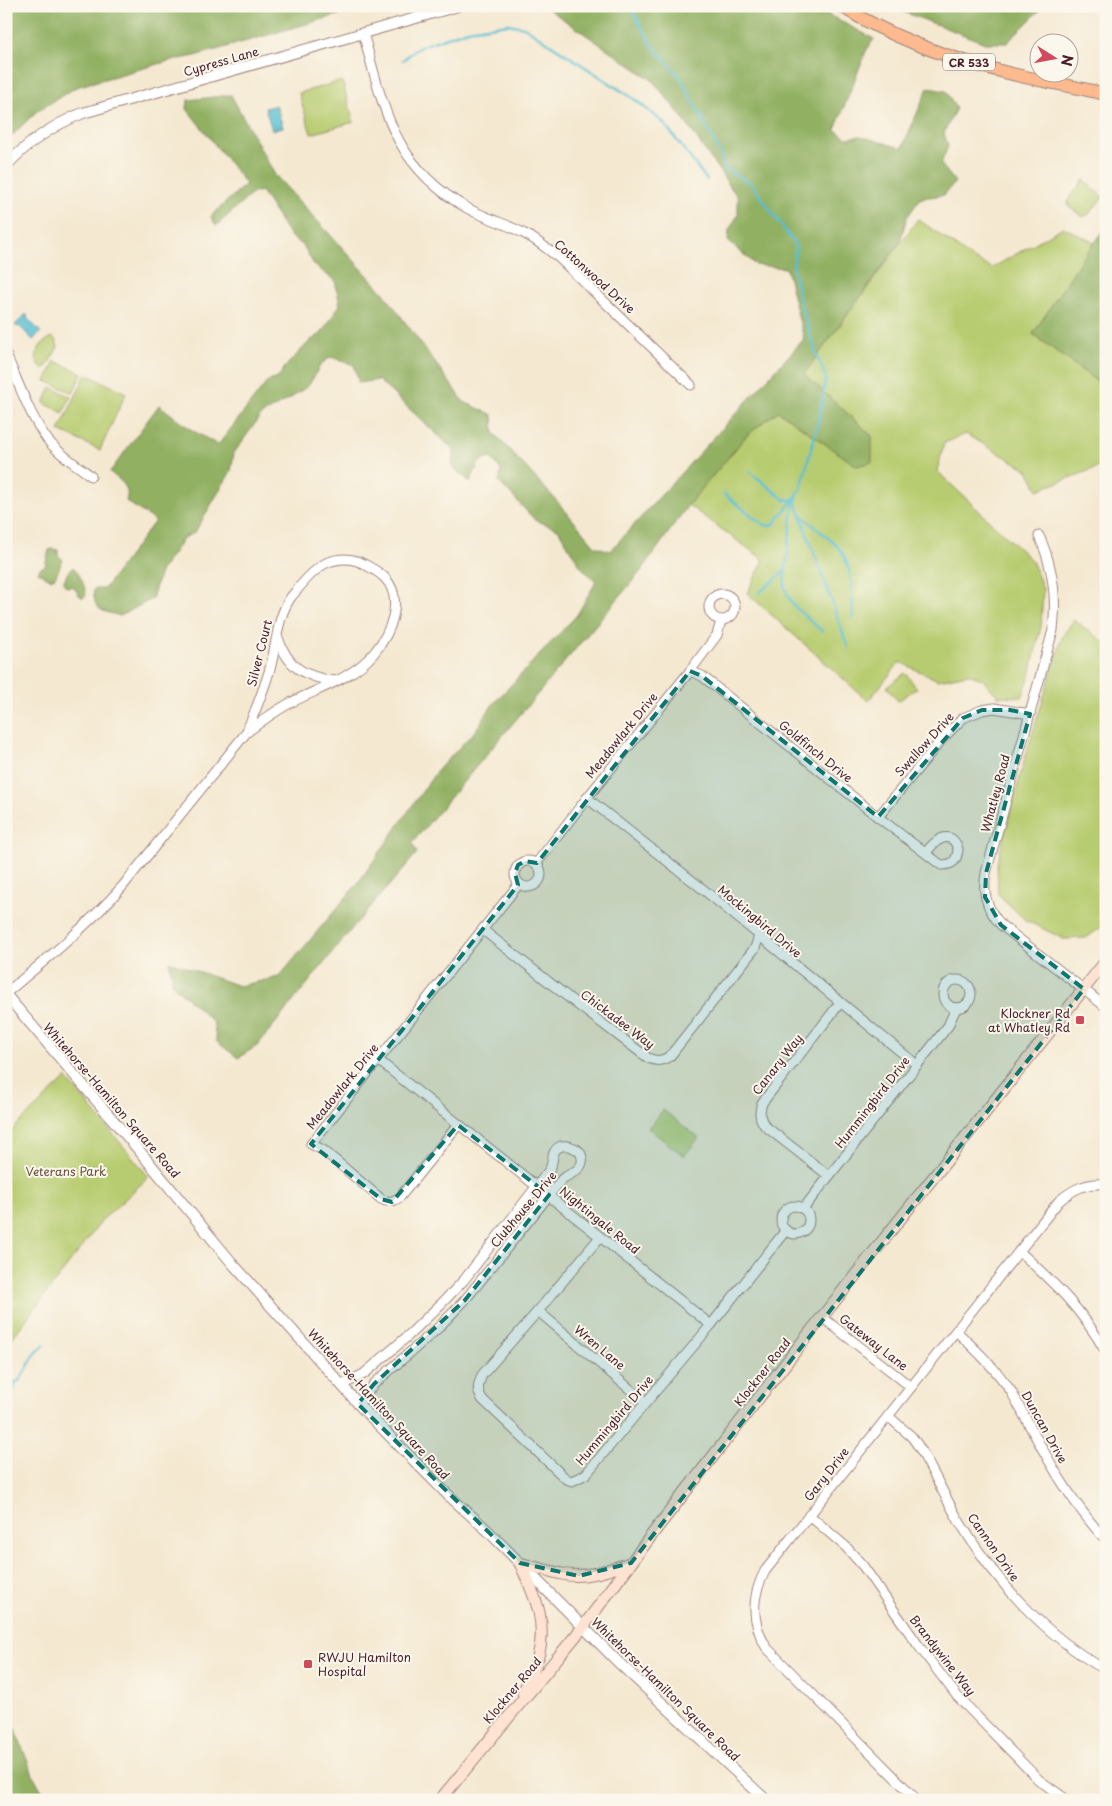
<svg xmlns="http://www.w3.org/2000/svg" width="1112" height="1806" viewBox="0 0 1112 1806" font-family="'Playpen Sans',sans-serif">
<style>
.green{fill:#b7cc6f;stroke:#80764d}
.forest{fill:#91b062;stroke:#6e6846}
.water{fill:#55bdd2;stroke:#506e7e}
.lines{fill:none;stroke-linecap:round;stroke-linejoin:round}
.stream{stroke:#55bdd2;stroke-width:2.5}
.minor-casing{stroke:#9f847e;stroke-width:11}
.tertiary-casing{stroke:#9f847e;stroke-width:12}
.secondary-casing{stroke:#9f847e;stroke-width:13}
.primary-casing{stroke:#9f847e;stroke-width:14}
.minor{stroke:#fff;stroke-width:9}
.tertiary{stroke:#fff;stroke-width:10}
.secondary{stroke:#fee3d2;stroke-width:11}
.primary{stroke:#fcba8e;stroke-width:12}
.marked{fill:#0f766e;fill-opacity:0.2;stroke:#0f766e;stroke-width:4;stroke-dasharray:10 6;stroke-linejoin:round}
.poi-dot{fill:#d1495b;stroke:#fbf7ec;stroke-width:2}
.labels{text-anchor:middle;dominant-baseline:central;stroke-width:4;stroke-linejoin:round;paint-order:stroke}
.shield{fill:#fbf7ec;stroke:#7f6065;stroke-width:1}
.shield-label{font-size:11px;font-weight:bold;fill:#4a1f2b}
.street-label{font-size:12px;fill:#4a1f2b;stroke:#fbf7ec}
.poi-label{font-size:12px;fill:#4a1f2b;stroke:#fbf7ec;text-anchor:end}
.park-label{font-size:12px;fill:#6b533f;stroke:#fbf7ec}
</style>
<rect width="100%" height="100%" fill="#fbf7ec"/>
<filter id="ink" filterUnits="userSpaceOnUse"><feTurbulence type="fractalNoise" baseFrequency=".02" numOctaves="2"/><feDisplacementMap in="SourceGraphic" scale="10" xChannelSelector="R" yChannelSelector="G"/><feConvolveMatrix kernelMatrix="1 2 1 2 8 2 1 2 1" color-interpolation-filters="sRGB"/></filter>
<filter id="wash" filterUnits="userSpaceOnUse"><feTurbulence type="fractalNoise" baseFrequency=".0096" numOctaves="4" result="noise"/><feDisplacementMap in="SourceGraphic" scale="20" xChannelSelector="R" yChannelSelector="G"/><feGaussianBlur stdDeviation="1.12" result="paint"/><feColorMatrix in="noise" values="0 0 0 0 0 0 0 0 0 0 0 0 0 0 0 0 0 1.4 0 .05"/><feComposite in="paint" operator="in"/></filter>
<g filter="url(#wash)">
<rect width="100%" height="100%" fill="#f4e8d0"/>
<!-- green -->
<g class="green">
<polygon points="342,81 354,122 311,134 299,93"/>
<polygon points="1084,180 1103,197 1089,214 1083,217 1069,207 1068,202 1070,197"/>
<polygon points="918,219 973,259 992,268 1063,227 1095,243 1084,256 1033,334 1106,388 1106,462 1096,468 1038,490 1028,470 966,434 944,443 937,471 1032,561 1043,589 1041,626 1030,676 1022,697 998,696 982,679 968,674 938,680 900,662 868,701 747,593 764,560 688,505 748,434 778,411 857,466 872,436 804,374"/>
<path d="M53 337 56 340 58 347 47 366 43 369C29 359 40 341 53 337Z"/>
<polygon points="55,361 82,373 73,393 46,381"/>
<polygon points="86,374 126,393 100,450 59,431"/>
<polygon points="51,387 71,397 63,413 44,403"/>
<polygon points="1074,620 1106,643 1106,924 1086,938 1064,939 1025,920 998,894 997,863 1025,757 1063,635"/>
<polygon points="905,673 917,688 898,701 887,687"/>
<polygon points="66,1078 149,1177 104,1218 6,1346 6,1136"/>
<polygon points="663,1110 699,1138 684,1156 648,1128"/>
</g>
<!-- forest -->
<g class="forest">
<polygon points="6,6 369,6 195,56 169,61 76,87 36,112 6,141"/>
<path d="M544 6H812L874 39 866 51 835 130 847 138 860 136 902 148 928 88 946 91 956 108 944 133 948 146 941 164 955 182 944 195 921 198 907 217 900 242 804 374 872 436V462L857 466 778 411 748 434 688 505 642 570 412 843 417 853 355 925 257 1046 238 1058 217 1042 213 1022 173 985 169 961 239 986 279 977 358 883 436 772 475 731 493 704 577 615 596 582 581 567 558 529 535 520 499 482 501 470 491 458 480 461 470 482 452 467 454 450 378 380 359 383 354 365 331 357 321 364 309 385 291 398 261 415 234 453 231 471 195 532 184 538 160 572 152 599 120 616C110 612 100 614 95 602 94 597 93 595 94 589H104L155 521 126 501C131 486 120 481 110 472L159 405 192 430 218 445 268 381 278 378 285 367 311 340 321 334 340 305 335 281 314 265 303 245 291 237 261 191 253 193 216 226 211 216 246 184 187 109 188 100 231 95 275 175 383 292 464 402 493 415 494 433 556 500 595 546 610 551 804 339 786 268 756 265 728 241 729 230 738 215V198L682 117 652 80Z"/>
<polygon points="888,6 1044,6 1007,43 985,43"/>
<polygon points="1106,228 1106,388 1033,334 1084,256"/>
<polygon points="52,549 58,550 58,555 63,560 55,577 50,579 38,572 40,568 45,566 49,550"/>
<path d="M73 567C80 574 85 586 86 595L83 598 79 595 73 586 67 587 63 583 68 572Z"/>
<polygon points="6,1706 33,1775 47,1800 6,1800"/>
</g>
<!-- water -->
<g class="water">
<polygon points="276,105 283,127 272,130 265,108"/>
<polygon points="26,314 28,316 27,318 41,332 33,340 19,326 17,327 15,325"/>
</g>
<g class="lines">
<!-- stream -->
<g class="stream">
<polyline points="629,6 655,49 681,78 720,153 725,169 752,184 796,246 793,269 801,306 814,348 826,378 819,419 801,488 797,495 774,524 769,526 761,523 724,494"/>
<polyline points="403,60 415,50 424,45 468,30 508,24 524,27 634,99 663,122 707,180"/>
<path d="M750 472 785 500 794 499 784 583C787 605 806 617 822 631"/>
<polyline points="797,495 796,503 848,647"/>
<path d="M801 514C811 525 823 533 834 543 854 561 852 594 853 618"/>
<polyline points="759,593 786,570"/>
<polyline points="15,1383 20,1380 35,1354 44,1345"/>
<polyline points="6,1400 14,1389 15,1383 13,1382"/>
</g>
</g>
</g>
<g filter="url(#ink)">
<g class="lines">
<defs>
<g id="minor">
<path d="M363 33C384 109 393 166 467 208 485 218 505 223 523 233 536 239 547 249 558 257L691 385"/>
<path d="M6 355C18 381 30 417 47 439 58 454 76 464 91 476"/>
<path d="M1039 536C1053 566 1057 597 1053 630L986 873C982 894 987 909 1001 925L1106 1007"/>
<circle cx="722" cy="607" r="13"/>
<path d="M278 638C288 668 305 677 335 681"/>
<path d="M690 671 702 676 878 817 941 865C953 865 957 861 958 849 951 827 934 841 926 853"/>
<polyline points="587,798 704,890 917,1065"/>
<polyline points="878,817 943,738 963,718 982,710 994,708 1030,714"/>
<circle cx="528" cy="874" r="13"/>
<polyline points="536,864 587,798 690,671 717,635 721,621"/>
<path d="M483 930 578 1005 648 1058C657 1062 662 1061 670 1056L755 948 759 936"/>
<circle cx="957" cy="994" r="14"/>
<path d="M6 993C47 959 87 926 122 887L246 733C260 722 274 712 290 703 319 688 352 679 374 653 390 634 405 600 385 578 379 572 373 569 366 565 354 558 340 557 326 563 313 570 301 585 291 597 277 617 277 642 271 665 265 688 255 711 246 733"/>
<polyline points="378,1060 711,1325"/>
<path d="M458 1125 400 1197C393 1202 388 1203 381 1199L323 1150 311 1144 519 884"/>
<path d="M829 1176 765 1126C759 1118 759 1112 762 1103L840 1003"/>
<circle cx="795" cy="1220" r="14"/>
<polyline points="803,1209 948,1026 956,1008"/>
<path d="M600 1237 538 1311 482 1375C478 1385 476 1391 483 1400L566 1479 572 1481 586 1474 711 1325 786 1230"/>
<path d="M1019 1251C1056 1285 1081 1308 1106 1352"/>
<polyline points="538,1311 645,1402"/>
<polyline points="822,1317 911,1387"/>
<path d="M956 1331C976 1350 995 1368 1011 1391 1039 1443 1065 1496 1106 1540"/>
<path d="M342 1385 364 1374 409 1335 442 1303 464 1280 550 1169C552 1165 552 1161 553 1156 556 1142 571 1144 580 1152 588 1168 573 1172 562 1179L465 1300 438 1328 374 1384 358 1404"/>
<path d="M888 1416 912 1437 919 1447C933 1471 945 1497 959 1521 995 1581 1045 1636 1106 1670"/>
<polyline points="809,1515 846,1547 863,1566 918,1645 957,1696 1039,1780 1067,1800"/>
<path d="M917 1800 766 1647C751 1621 751 1597 765 1571L1059 1201C1073 1189 1087 1182 1106 1184"/>
</g>
<g id="tertiary">
<path d="M6 166C28 142 53 125 83 113L458 6"/>
<polyline points="6,995 137,1148 233,1264 363,1409 446,1493 487,1530 618,1662 766,1800"/>
</g>
<g id="secondary">
<path d="M520 1563C534 1595 548 1620 538 1657 535 1669 528 1681 523 1693"/>
<path d="M520 1563C534 1567 548 1571 562 1574 584 1579 609 1570 630 1563"/>
<polyline points="440,1800 583,1627 657,1528 822,1317 1106,961"/>
</g>
<path id="primary" d="M841 6C892 38 950 59 1008 73 1040 81 1073 86 1106 94"/>
</defs>
<!-- minor casing -->
<use href="#minor" class="minor-casing"/>
<!-- tertiary casing -->
<use href="#tertiary" class="tertiary-casing"/>
<!-- secondary casing -->
<use href="#secondary" class="secondary-casing"/>
<!-- primary casing -->
<use href="#primary" class="primary-casing"/>
<!-- minor -->
<use href="#minor" class="minor"/>
<!-- tertiary -->
<use href="#tertiary" class="tertiary"/>
<!-- secondary -->
<use href="#secondary" class="secondary"/>
<!-- primary -->
<use href="#primary" class="primary"/>
</g>
</g>
<!-- marked area -->
<path class="marked" d="M690 671 702 676 878 817 963 718 982 710H1010L1030 714 986 873 985 897 1001 925 1084 989 631 1563 579 1576 520 1563 358 1404 374 1384 465 1300 549 1195 458 1125 392 1202 381 1199 311 1144 518 885 515 873 518 865 525 861 537 863Z"/>
<!-- markers -->
<g class="poi-dot">
<rect x="1075" y="1015" width="10" height="10" rx="2.5"/>
<rect x="303" y="1659" width="10" height="10" rx="2.5"/>
</g>
<g class="labels">
<!-- shield labels -->
<rect class="shield" x="943" y="53.5" width="52" height="17" rx="4"/>
<g class="shield-label">
<text x="969" y="62">CR 533</text>
</g>
<!-- street labels -->
<g class="street-label">
<text transform="translate(221 61) rotate(-16)">Cypress Lane</text>
<text transform="translate(595 276) rotate(42)">Cottonwood Drive</text>
<text transform="translate(259 653) rotate(-76)">Silver Court</text>
<text transform="translate(621 735) rotate(-51)">Meadowlark Drive</text>
<text transform="translate(924 744) rotate(-48)">Swallow Drive</text>
<text transform="translate(816 751) rotate(39)">Goldfinch Drive</text>
<text transform="translate(995 793) rotate(-75)">Whatley Road</text>
<text transform="translate(760 921) rotate(40)">Mockingbird Drive</text>
<text transform="translate(618 1019) rotate(37)">Chickadee Way</text>
<text transform="translate(777 1064) rotate(-52)">Canary Way</text>
<text transform="translate(342 1086) rotate(-51)">Meadowlark Drive</text>
<text transform="translate(112 1100) rotate(49)">Whitehorse-Hamilton Square Road</text>
<text transform="translate(872 1102) rotate(-52)">Hummingbird Drive</text>
<text transform="translate(523 1209) rotate(-50)">Clubhouse Drive</text>
<text transform="translate(600 1220) rotate(39)">Nightingale Road</text>
<text transform="translate(874 1342) rotate(38)">Gateway Lane</text>
<text transform="translate(600 1347) rotate(40)">Wren Lane</text>
<text transform="translate(762 1372) rotate(-52)">Klockner Road</text>
<text transform="translate(379 1404) rotate(47)">Whitehorse-Hamilton Square Road</text>
<text transform="translate(614 1420) rotate(-50)">Hummingbird Drive</text>
<text transform="translate(1045 1427) rotate(61)">Duncan Drive</text>
<text transform="translate(826 1474) rotate(-52)">Gary Drive</text>
<text transform="translate(994 1547) rotate(55)">Cannon Drive</text>
<text transform="translate(943 1655) rotate(52)">Brandywine Way</text>
<text transform="translate(666 1689) rotate(44)">Whitehorse-Hamilton Square Road</text>
<text transform="translate(512 1690) rotate(-50)">Klockner Road</text>
</g>
<!-- poi labels -->
<g class="poi-label">
<text x="1070" y="1013">Klockner Rd<tspan x="1070" dy="14">at Whatley Rd</tspan></text>
<text x="318" y="1657" text-anchor="start">RWJU Hamilton<tspan x="318" dy="14">Hospital</tspan></text>
</g>
<!-- park labels -->
<g class="park-label">
<text x="66" y="1171">Veterans Park</text>
</g>
</g>
<!-- margin -->
<rect width="1112" height="1806" fill="none" stroke="#fbf7ec" stroke-width="25"/>
<!-- north arrow -->
<g transform="translate(1054 58) rotate(101)"><circle r="24" fill="#fbf7ec" stroke="#b4a19f"/>
<path d="M0-4L9 19L0 12L-9 19Z" fill="#d1495b"/>
<text y="-8" font-size="14" font-weight="bold" text-anchor="middle" fill="#4a1f2b">N</text>
</g>
</svg>
